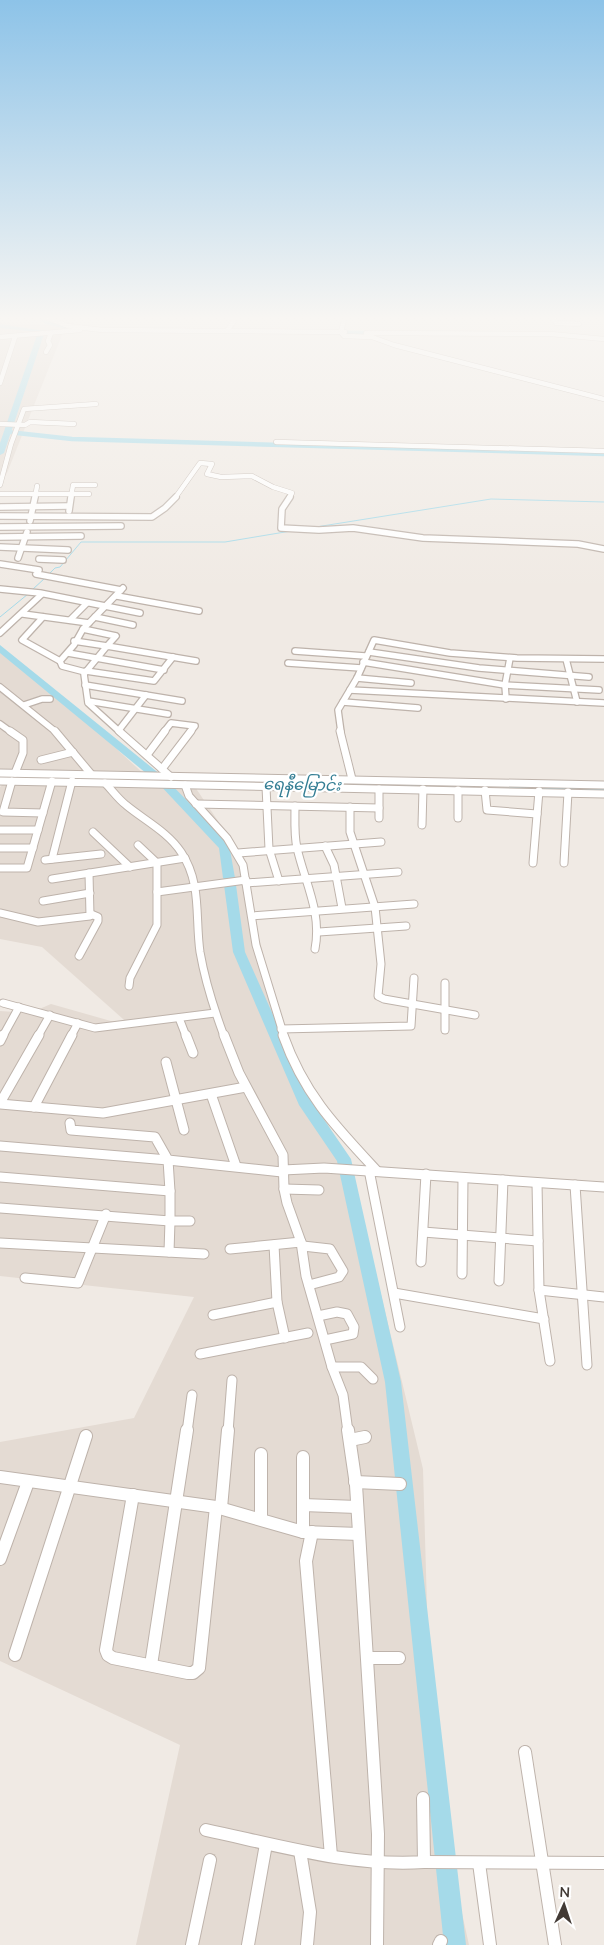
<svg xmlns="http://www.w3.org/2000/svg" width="604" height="1945" viewBox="0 0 604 1945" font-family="Mulish,'Noto Sans Myanmar',sans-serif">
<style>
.residential{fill:#e4dbd3}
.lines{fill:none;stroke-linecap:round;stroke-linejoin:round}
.stream-far1{stroke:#a5dae9;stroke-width:1}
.stream{stroke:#a5dae9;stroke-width:2}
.canal{stroke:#a5dae9;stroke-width:4.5}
.river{fill:#a5dae9;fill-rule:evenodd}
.minor-far4-casing{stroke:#beb3ab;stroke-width:5.5}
.minor-far3-casing{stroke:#beb3ab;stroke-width:8}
.minor-far2-casing{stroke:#beb3ab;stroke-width:9}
.minor-far1-casing{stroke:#beb3ab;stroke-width:11}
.minor-casing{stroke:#beb3ab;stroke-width:14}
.minor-far4{stroke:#fff;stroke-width:4.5}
.minor-far3{stroke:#fff;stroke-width:5.5}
.minor-far2{stroke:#fff;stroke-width:7}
.minor-far1{stroke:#fff;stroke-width:9}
.minor{stroke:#fff;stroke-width:12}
.labels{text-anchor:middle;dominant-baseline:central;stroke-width:4.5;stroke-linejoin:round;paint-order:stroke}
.water-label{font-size:16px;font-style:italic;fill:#347e94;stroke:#fff}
</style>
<rect width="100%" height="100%" fill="#f0eae4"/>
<!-- residential -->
<g class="residential">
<polygon points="0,323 66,325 7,473 0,482"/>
<polygon points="0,649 29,676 95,729 147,777 0,773"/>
<polygon points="5,782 195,787 235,846 281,1023 292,1053 351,1170 423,1469 432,1777 469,1945 136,1945 180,1745 0,1661 0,1442 134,1418 194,1297 0,1276 0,1011 30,1013 51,1004 132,1027 42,947 0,939 0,787"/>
</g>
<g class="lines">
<!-- stream-far1 -->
<g class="stream-far1">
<polyline points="316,527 491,499 604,502"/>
<polyline points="49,574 55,568 60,567 81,542 225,542 291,531"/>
<polyline points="32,590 45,578"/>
<polyline points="0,617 28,594"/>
</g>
<!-- stream -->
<g class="stream">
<polyline points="150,781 175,781"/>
<polyline points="287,784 490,786"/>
<polyline points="495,786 604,790"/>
</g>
<!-- canal -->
<g class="canal">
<polyline points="39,317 47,322 70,327"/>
<polyline points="339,333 372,333"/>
<polyline points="7,432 11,432"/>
<polyline points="17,433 72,439 604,454"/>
</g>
<!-- river -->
<g class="river">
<polygon points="0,324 45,331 4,453 0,455 0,443 38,332 0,328"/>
<polygon points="0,645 166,779 229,844 235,878 231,881 236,885 245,952 312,1102 351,1159 401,1382 466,1945 444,1945 385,1382 337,1161 299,1105 233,952 224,885 228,882 223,878 219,848 158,783 0,653"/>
</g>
<defs>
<g id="minor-far4">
<polyline points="45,317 68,326 102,330 341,332 344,336 372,337 394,345 604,399"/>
<polyline points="345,317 341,332 345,332"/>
<polyline points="553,317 556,323 579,324"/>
<polyline points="227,331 234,321 233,317"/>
<polyline points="366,333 551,334 604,339"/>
<polyline points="0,337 80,330"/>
<polyline points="46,352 50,345 48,341 51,333"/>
<polyline points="0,383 15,337"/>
<polyline points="0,424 25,425 30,422 74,424"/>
<polyline points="276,442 604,451"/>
<polyline points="0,485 11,444 24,409 96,404"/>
<polyline points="0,494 89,494"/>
<polyline points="35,498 37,486"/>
<polyline points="71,498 73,485 95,485"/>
<polyline points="175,498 200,463 212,464 207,474 221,477 252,476 273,487 292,493 289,498"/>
</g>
<g id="minor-far3">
<polyline points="290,497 282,509 281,528 319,530 353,528 423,538 578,544 604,549"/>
<polyline points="0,507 69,506"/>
<polyline points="69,511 71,497"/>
<polyline points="0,516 152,517 165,508 176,497"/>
<polyline points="30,521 35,497"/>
<polyline points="0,527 121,526"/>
<polyline points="0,537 81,536"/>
<polyline points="0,547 68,550"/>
<polyline points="18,558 27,532"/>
<polyline points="39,559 63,560"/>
<polyline points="0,564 39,570 36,574 121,590"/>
<polyline points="0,589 40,593 140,613"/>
<polyline points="117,596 199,611"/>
<polyline points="23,614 89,623"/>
<polyline points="43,617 22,640 60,661"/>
<polyline points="95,617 133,625"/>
<polyline points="70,620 87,603"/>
<polyline points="0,633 42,594"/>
<polyline points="74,641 107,646 116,636 83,629"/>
<polyline points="295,651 365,656"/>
<polyline points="369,652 479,668 589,677"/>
<polyline points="68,653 164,670"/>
<polyline points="566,659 577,702"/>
<polyline points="363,662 505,685 599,690"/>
<polyline points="288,663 361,668"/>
<polyline points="86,671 154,681 173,657"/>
<polyline points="85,672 62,666 60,661 74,645 83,629 123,588"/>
<polyline points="357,678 411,683"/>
<polyline points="85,685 182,701"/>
<polyline points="0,687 56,732"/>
<polyline points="350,690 604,703"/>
<polyline points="506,699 505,685 510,658"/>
<polyline points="88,701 168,714"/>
<polyline points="343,702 418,708"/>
<polyline points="24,705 42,699 50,699"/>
<polyline points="0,724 11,732"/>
<polyline points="119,730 146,695"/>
<polyline points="120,732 88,703 84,674 107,646 196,661"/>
<polyline points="164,732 171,723 195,726 190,732"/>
<polyline points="341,732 338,710 357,678 374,640 450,653 517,658 604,659"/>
</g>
<g id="minor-far2">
<polyline points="10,731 23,740 23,753 15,773"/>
<polyline points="55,731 91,774"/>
<polyline points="119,731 171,777"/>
<polyline points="340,731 352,779"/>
<polyline points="147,755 165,731"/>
<polyline points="41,760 73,752"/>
<polyline points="162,769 191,731"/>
<polyline points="0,773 604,785"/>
<path d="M0 781 105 783C112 790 118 799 126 805 144 820 168 832 181 852 202 883 195 917 200 952 205 981 214 1009 224 1036"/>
<polyline points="12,781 3,812 43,813"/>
<polyline points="105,783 604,794"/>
<polyline points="185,785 189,796 227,838 243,865 256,945 284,1036"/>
<polyline points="266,787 269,849 279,881"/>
<polyline points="379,789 379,818"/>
<polyline points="458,790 458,818"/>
<polyline points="485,790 487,810 537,814"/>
<polyline points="196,804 379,808"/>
<path d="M295 806C295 820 294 835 297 848 305 883 322 912 315 949"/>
<polyline points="350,807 350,832 375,907 381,964 378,996 384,999 475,1015"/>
<polyline points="422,825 423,789"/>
<polyline points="0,830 38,830"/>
<polyline points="93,832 130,867"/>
<polyline points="325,846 334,865 342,908"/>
<polyline points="0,848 33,848"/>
<polyline points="238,853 381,842"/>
<polyline points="52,859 72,781"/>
<polyline points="45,860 101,854"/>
<polyline points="533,863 539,791"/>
<polyline points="564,863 568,792"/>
<polyline points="0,868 27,868 52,781"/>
<polyline points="52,879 185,858"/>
<polyline points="246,883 398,872"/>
<polyline points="157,892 246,880"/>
<polyline points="43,901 90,893"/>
<polyline points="0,913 38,922 90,916 89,873"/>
<polyline points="252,916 414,904"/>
<polyline points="319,932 406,926"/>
<polyline points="79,956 98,921 98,917 91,914"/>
<polyline points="445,983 445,1030"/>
<polyline points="129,986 130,978 157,925 157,863 138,845"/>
<polyline points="3,1003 95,1028 215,1013"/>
<polyline points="179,1018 186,1036"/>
<polyline points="281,1029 411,1026 414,978"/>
<polyline points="3,1036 19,1007"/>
<polyline points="38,1036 50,1015"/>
<polyline points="71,1036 78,1023"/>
</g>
<g id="minor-far1">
<polyline points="186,1035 193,1053"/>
<polyline points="224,1035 239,1073 283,1155 284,1189 287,1203 301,1242 306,1276 332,1367 343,1395 348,1432"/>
<path d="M283 1035C304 1094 335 1126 377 1171"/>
<polyline points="0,1041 3,1035"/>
<polyline points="166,1062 184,1130"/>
<polyline points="211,1094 236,1166"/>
<polyline points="0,1103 39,1035"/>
<polyline points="0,1104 103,1113 246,1087"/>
<polyline points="34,1107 72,1035"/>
<polyline points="70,1123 71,1130 155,1137 168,1160 282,1172"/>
<polyline points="0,1146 168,1160 170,1191 0,1177"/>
<polyline points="283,1170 324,1168 604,1187"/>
<polyline points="369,1170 400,1327"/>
<polyline points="537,1183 539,1290 550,1361"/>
<polyline points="575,1185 587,1365"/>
<polyline points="284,1189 319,1190"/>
<polyline points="0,1208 170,1221 170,1191"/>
<polyline points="423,1232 538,1241"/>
<polyline points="0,1243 204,1254"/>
<polyline points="274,1245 277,1302 285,1338"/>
<polyline points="303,1246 330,1249 343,1271 339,1277 309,1285"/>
<polyline points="230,1249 301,1242"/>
<polyline points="169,1252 170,1221 190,1221"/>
<polyline points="421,1262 426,1174"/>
<polyline points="462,1274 463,1178"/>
<polyline points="25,1278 78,1283 106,1214"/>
<polyline points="499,1281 503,1180"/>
<polyline points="539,1290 604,1297"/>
<polyline points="394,1293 544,1319"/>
<polyline points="213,1315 277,1302"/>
<polyline points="318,1316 337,1312 347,1314 354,1327 353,1334 325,1340"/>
<polyline points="200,1354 308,1333"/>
<polyline points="332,1367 361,1367 373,1379"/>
<polyline points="187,1432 192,1395"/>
<polyline points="228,1432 232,1380"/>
</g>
<g id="minor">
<polyline points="348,1430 356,1485 378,1834 377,1945"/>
<polyline points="350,1440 365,1437"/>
<polyline points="261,1454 261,1519"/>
<polyline points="303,1457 303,1532"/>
<polyline points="0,1477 216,1507 303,1532 359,1534"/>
<polyline points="355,1482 400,1484"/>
<polyline points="133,1495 106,1650 108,1655 113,1658 188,1673 193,1673 199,1668 216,1507"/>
<polyline points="303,1505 357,1507"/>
<polyline points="221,1508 228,1430"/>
<polyline points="312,1532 306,1561 331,1856"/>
<polyline points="0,1559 28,1482"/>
<polyline points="15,1655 86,1436"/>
<polyline points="368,1658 399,1658"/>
<polyline points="151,1665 187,1430"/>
<polyline points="525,1752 555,1945"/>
<path d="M206 1830C277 1845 351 1867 424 1862L423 1798"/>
<polyline points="300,1851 310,1912 307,1945"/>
<polyline points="424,1862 604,1863"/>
<polyline points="479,1863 490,1945"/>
<polyline points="192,1945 210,1860"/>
<polyline points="248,1945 266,1844"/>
<polyline points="439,1945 441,1941"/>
</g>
</defs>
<!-- minor-far4 casing -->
<use href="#minor-far4" class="minor-far4-casing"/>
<!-- minor-far3 casing -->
<use href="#minor-far3" class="minor-far3-casing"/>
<!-- minor-far2 casing -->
<use href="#minor-far2" class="minor-far2-casing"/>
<!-- minor-far1 casing -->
<use href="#minor-far1" class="minor-far1-casing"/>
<!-- minor casing -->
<use href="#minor" class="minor-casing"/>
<!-- minor-far4 -->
<use href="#minor-far4" class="minor-far4"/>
<!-- minor-far3 -->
<use href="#minor-far3" class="minor-far3"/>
<!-- minor-far2 -->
<use href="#minor-far2" class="minor-far2"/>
<!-- minor-far1 -->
<use href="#minor-far1" class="minor-far1"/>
<!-- minor -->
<use href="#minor" class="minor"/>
</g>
<!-- sky -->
<linearGradient id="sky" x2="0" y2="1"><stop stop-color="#8dc3e8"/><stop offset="0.54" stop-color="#f8f6f3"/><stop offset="1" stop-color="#f8f6f3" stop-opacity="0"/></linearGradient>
<rect width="604" height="589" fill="url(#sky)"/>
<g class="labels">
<!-- water labels -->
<g class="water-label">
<text transform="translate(302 784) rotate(1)">ရေနီမြောင်း</text>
</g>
</g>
<!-- north arrow -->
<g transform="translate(564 1905) rotate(3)" stroke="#ffffff" stroke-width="4" paint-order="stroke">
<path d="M0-4L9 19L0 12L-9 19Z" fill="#423a35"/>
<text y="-8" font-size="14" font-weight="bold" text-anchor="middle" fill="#423a35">N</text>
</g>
</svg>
